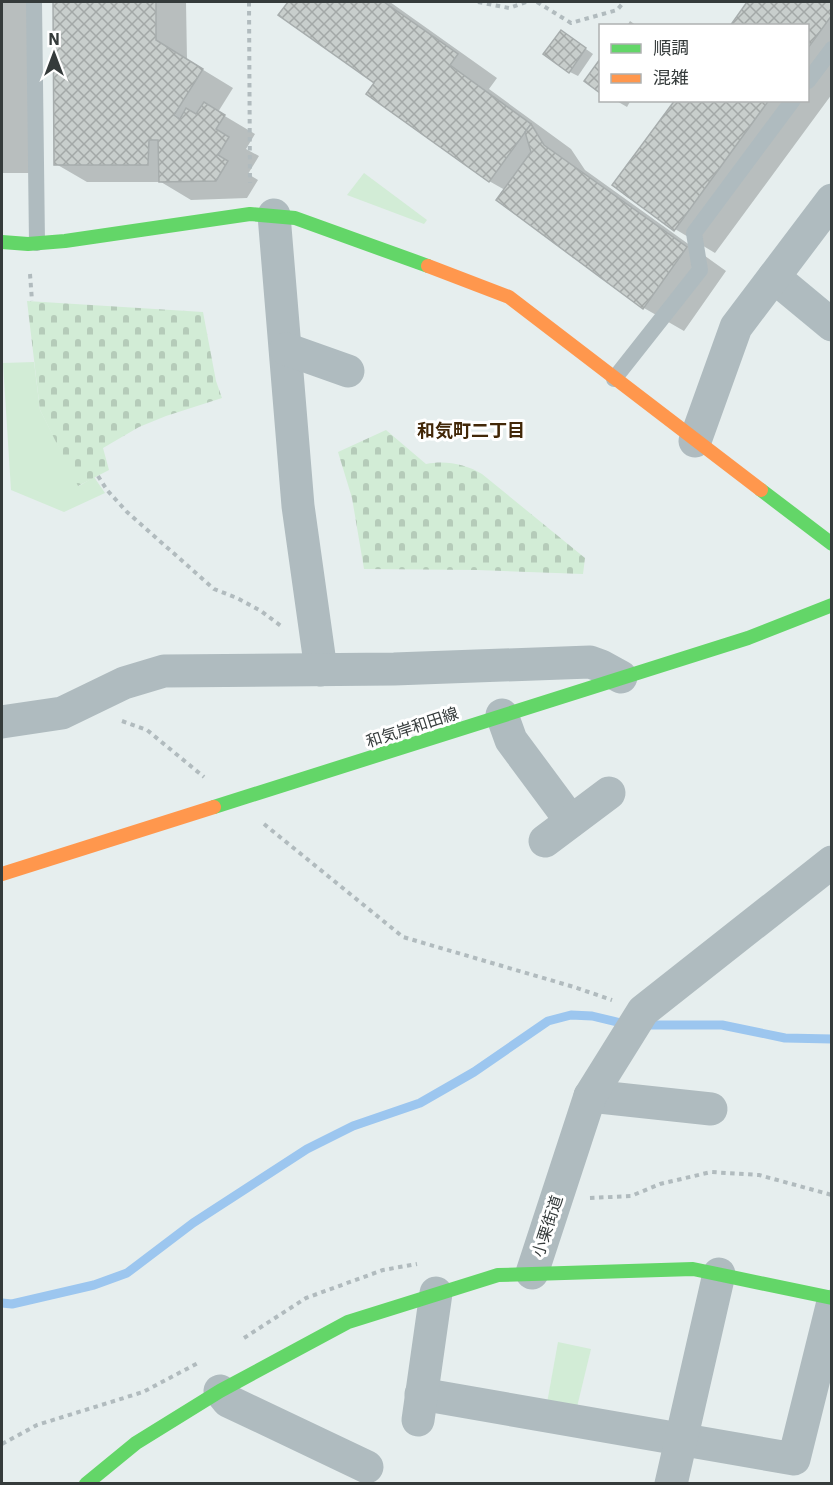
<svg xmlns="http://www.w3.org/2000/svg" width="833" height="1485" viewBox="0 0 833 1485" font-family="'IBM Plex Sans','Noto Sans JP',sans-serif">
<style>
.green{fill:#d2ecd6}
.cemetery{fill:url(#cemetery-stones)}
.shadow{fill:#0003}
.lines{fill:none;stroke-linecap:round;stroke-linejoin:round}
.stream{stroke:#9cc6ef;stroke-width:9}
.building{fill:url(#building-cross-hatch);stroke:#a7adad;stroke-width:1.5}
.path{stroke:#b1bbbe;stroke-width:4;stroke-dasharray:4.5 4.5;stroke-linecap:butt}
.lane{stroke:#afbbbf;stroke-width:16}
.street{stroke:#afbbbf;stroke-width:33}
.fast{stroke:#63d668;stroke-width:14}
.slow{stroke:#ff974d;stroke-width:14}
.labels{text-anchor:middle;dominant-baseline:central;stroke-width:6;stroke-linejoin:round;paint-order:stroke}
.street-label{font-size:16px;fill:#353b3b;stroke:#fff}
.neighbourhood-label{font-size:18px;font-weight:bold;fill:#422707;stroke:#fff}
</style>
<defs>
<pattern id="cemetery-stones" width="16" height="16" patternUnits="userSpaceOnUse" patternTransform="scale(1.5)"><rect width="16" height="16" fill="#d2ecd6"/><path d="M2 7V4a2 2 0 0 1 4 0v3zM10 15v-3a2 2 0 0 1 4 0v3z" fill="#b5cbb9"/></pattern>
<pattern id="building-cross-hatch" width="8" height="8" patternUnits="userSpaceOnUse" patternTransform="scale(1.5)"><rect width="8" height="8" fill="#c8cecc"/><path d="M0 0l8 8M0 8l8-8" fill="none" stroke="#a3a8a7"/></pattern>
</defs>
<rect width="100%" height="100%" fill="#e6eeee"/>
<!-- green -->
<g class="green">
<polygon points="364,173 427,220 424,224 347,195"/>
<polygon points="34,362 40,410 79,486 94,477 105,493 64,512 11,490 3,363"/>
<polygon points="558,1342 591,1349 577,1407 547,1403"/>
</g>
<!-- cemetery -->
<g class="cemetery">
<polygon points="27,301 203,312 216,381 222,398 166,416 139,427 103,448 109,470 78,486 40,410"/>
<path d="M386 430 426 464C445 460 466 464 482 474L585 558 583 574 477 570 364 569 352 498 338 452Z"/>
</g>
<!-- shadow -->
<g class="shadow">
<polygon points="2,2 40,2 42,173 2,173"/>
<polygon points="55,2 186,2 187,60 233,88 218,112 255,134 246,149 259,156 248,174 258,180 247,198 191,200 161,182 87,182 56,164"/>
<polygon points="290,2 390,2 497,78 489,89 571,149 585,170 726,271 684,331 644,308 498,200 505,190 489,181 376,83 281,15"/>
<polygon points="749,2 832,2 832,94 715,253 675,229 677,100 808,100 808,26 732,26"/>
<polygon points="630,21 637,26 627,26"/>
<polygon points="569,37 593,54 578,76 570,72"/>
<polygon points="615,100 631,100 627,107"/>
</g>
<g class="lines">
<!-- stream -->
<g class="stream">
<polyline points="651,1025 722,1025 785,1038 832,1039"/>
<polyline points="2,1303 12,1304 94,1285 127,1273 193,1223 307,1149 353,1126 420,1103 474,1072 548,1021 571,1015 592,1016 621,1023"/>
</g>
</g>
<!-- building -->
<g class="building">
<polygon points="53,2 156,2 156,40 203,69 174,115 180,119 186,108 196,114 204,102 225,115 216,129 229,137 218,155 228,161 216,181 159,182 158,140 149,140 148,165 54,165"/>
<polygon points="288,2 384,2 458,54 450,65 531,124 489,182 366,94 374,83 278,15"/>
<polygon points="747,2 832,2 832,15 808,48 808,26 730,26"/>
<polygon points="561,30 586,48 569,73 543,54"/>
<polygon points="600,59 600,93 584,81"/>
<polygon points="675,100 769,100 674,231 612,185"/>
<polygon points="531,124 544,145 687,247 643,309 496,200 531,152 525,132"/>
</g>
<g class="lines">
<!-- path -->
<g class="path">
<polyline points="249,2 250,183"/>
<polyline points="478,2 509,8 526,2"/>
<polyline points="537,2 571,23 617,10 624,2"/>
<polyline points="30,274 32,301"/>
<polyline points="98,476 107,490 127,512 214,589 237,598 261,611 281,626"/>
<polyline points="122,721 147,730 204,777"/>
<polyline points="264,824 403,937 574,987 612,1000"/>
<polyline points="590,1198 631,1196 660,1184 711,1172 759,1175 832,1195"/>
<polyline points="244,1338 306,1298 383,1270 417,1264"/>
<polyline points="2,1444 37,1425 143,1392 198,1363"/>
</g>
<!-- lane -->
<g class="lane">
<polyline points="34,2 37,243"/>
<polyline points="808,81 832,49"/>
<polyline points="614,379 700,270 694,233 793,100"/>
</g>
<!-- street -->
<g class="street">
<polyline points="274,215 298,506 321,670"/>
<polyline points="774,277 832,325"/>
<polyline points="286,349 348,371"/>
<polyline points="695,441 736,327 832,200"/>
<polyline points="502,715 511,740 571,821"/>
<polyline points="2,722 62,713 124,683 164,671 394,669 590,662 601,666 621,677"/>
<polyline points="545,841 609,793"/>
<polyline points="590,1096 711,1109"/>
<polyline points="532,1273 590,1096 643,1011 832,862"/>
<polyline points="220,1391 228,1401 367,1467"/>
<polyline points="421,1394 794,1459 832,1306"/>
<polyline points="418,1420 436,1293"/>
<polyline points="671,1484 719,1274"/>
</g>
<!-- fast -->
<g class="fast">
<polyline points="2,242 28,244 65,241 250,214 295,218 428,266"/>
<polyline points="761,490 832,544"/>
<polyline points="214,807 748,638 832,605"/>
<polyline points="86,1484 136,1443 220,1391 348,1322 498,1275 693,1269 832,1298"/>
</g>
<!-- slow -->
<g class="slow">
<polyline points="428,266 509,297 761,490"/>
<polyline points="2,874 214,807"/>
</g>
</g>
<g class="labels">
<!-- street labels -->
<g class="street-label">
<text transform="translate(412 727) rotate(-18)">和気岸和田線</text>
<text transform="translate(547 1226) rotate(-72)">小栗街道</text>
</g>
<!-- neighbourhood labels -->
<g class="neighbourhood-label">
<text x="471" y="430">和気町二丁目</text>
</g>
</g>
<!-- border -->
<rect width="833" height="1485" fill="none" stroke="#353b3b" stroke-width="6"/>
<!-- legend -->
<rect x="599" y="24" width="210" height="78" fill="#ffffff" stroke="#aeb1b1" stroke-width="1.5"/>
<rect x="611" y="44" width="30" height="9" fill="#63d668" stroke="#aeb1b1" stroke-width="1.5"/>
<text x="653" y="54" font-size="18" fill="#353b3b">順調</text>
<rect x="611" y="74" width="30" height="9" fill="#ff974d" stroke="#aeb1b1" stroke-width="1.5"/>
<text x="653" y="84" font-size="18" fill="#353b3b">混雑</text>
<!-- north arrow -->
<g transform="translate(54 54)" stroke="#ffffff" stroke-width="4.5" paint-order="stroke">
<path d="M0-4.5L10 22L0 15L-10 22Z" fill="#353b3b"/>
<text y="-9" font-size="16" font-weight="bold" text-anchor="middle" fill="#353b3b">N</text>
</g>
</svg>
